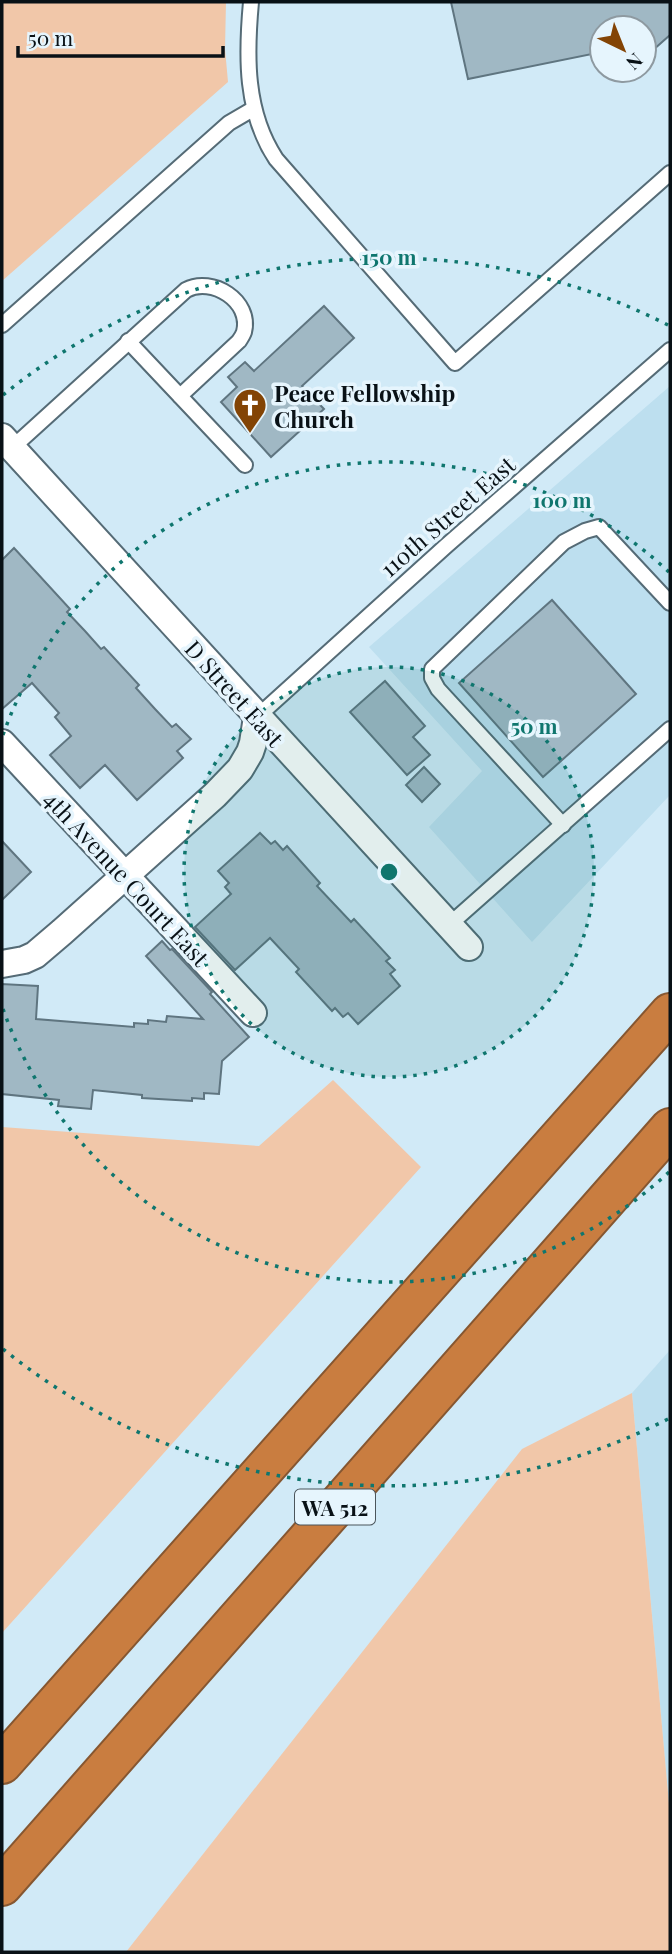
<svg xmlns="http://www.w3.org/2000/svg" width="672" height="1954" viewBox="0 0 672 1954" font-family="'Playfair Display',serif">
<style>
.built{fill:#bddfef}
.green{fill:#f1c7a9}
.building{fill:#a0b8c4;stroke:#5f7580;stroke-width:2}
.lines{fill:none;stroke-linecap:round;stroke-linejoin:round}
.service-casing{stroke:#556b76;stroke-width:18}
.minor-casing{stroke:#556b76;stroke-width:30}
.motorway-casing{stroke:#865731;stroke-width:42}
.service{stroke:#fff;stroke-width:14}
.minor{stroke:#fff;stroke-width:26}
.motorway{stroke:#c97d40;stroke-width:38}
.ring{fill:none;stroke:#0f766e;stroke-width:3.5;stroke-dasharray:3.5 7}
.labels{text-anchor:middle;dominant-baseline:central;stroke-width:7;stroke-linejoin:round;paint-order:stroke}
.shield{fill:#e6f5fd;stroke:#4b555b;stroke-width:2}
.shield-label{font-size:21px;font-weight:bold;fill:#091116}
.poi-label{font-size:23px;font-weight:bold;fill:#091116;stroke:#e6f5fd;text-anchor:start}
.street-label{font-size:23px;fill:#091116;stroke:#e6f5fd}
.centre{fill:#0f766e;stroke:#e6f5fd;stroke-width:3.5}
.ring-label{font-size:21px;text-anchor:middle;font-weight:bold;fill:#0f766e;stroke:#e6f5fd;stroke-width:7;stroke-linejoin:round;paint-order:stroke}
</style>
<rect width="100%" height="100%" fill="#d1eaf7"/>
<!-- built -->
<g class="built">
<polygon points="670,386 670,795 532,942 429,827 482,771 369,647"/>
<polygon points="670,1350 670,1815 632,1393"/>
</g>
<!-- green -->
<g class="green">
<polygon points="2,2 226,2 225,49 228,82 2,281"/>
<polygon points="333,1080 421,1167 2,1633 2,1127 259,1146"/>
<polygon points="632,1393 670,1815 670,1952 126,1952 522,1449"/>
</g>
<!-- building -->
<g class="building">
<polygon points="451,2 670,2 670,35 644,58 644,28 602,28 602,52 468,79"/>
<polygon points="324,306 354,338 302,386 324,409 271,457 221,402 237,387 228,377 245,362 254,371"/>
<polygon points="14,548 70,609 67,612 85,631 101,649 104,647 139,685 136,688 155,709 172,727 176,724 191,739 177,751 183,758 137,800 105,765 80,788 50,755 71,736 55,717 59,713 32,683 2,709 2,560"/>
<polygon points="552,600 636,694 543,777 459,683"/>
<polygon points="385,681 425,726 413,737 430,755 407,775 350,712"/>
<polygon points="424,767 440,784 422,802 406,785"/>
<polygon points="260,833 271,844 275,841 283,850 287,846 320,883 317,886 351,922 354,919 390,958 386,961 395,970 390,974 400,986 358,1024 348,1013 343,1017 335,1008 332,1011 296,972 299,969 270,938 235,970 195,927 231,894 225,887 229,883 218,871"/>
<polygon points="2,841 31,872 2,900"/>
<polygon points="162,941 170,950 172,949 212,992 210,994 249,1037 222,1061 219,1094 204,1093 204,1099 192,1098 192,1101 142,1098 142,1095 93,1090 91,1109 58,1106 59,1100 2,1094 2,984 38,986 36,1019 134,1027 134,1023 148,1024 148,1020 166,1022 167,1016 203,1019 146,956"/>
</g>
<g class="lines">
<defs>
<g id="service">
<path d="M251 2C246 56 245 112 276 159L455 363 670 173"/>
<polyline points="2,325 229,123 253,109"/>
<polyline points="128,341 245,465"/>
<path d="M12 448 186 290C212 276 252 301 244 332 243 335 241 338 239 341L180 396"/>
<polyline points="257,717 446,546 670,350"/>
<polyline points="563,825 438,689 432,678 432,669 564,542 585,531 599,527 670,603"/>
<polyline points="449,925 670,729"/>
</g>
<g id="minor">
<polyline points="2,437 469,947"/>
<polyline points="2,743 253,1013"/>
<polyline points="2,964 24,960 35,955 62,932 215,795 240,769 250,752 253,743 257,717"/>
</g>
<g id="motorway">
<polyline points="2,1764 670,1013"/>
<polyline points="2,1886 670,1128"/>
</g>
</defs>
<!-- service casing -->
<use href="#service" class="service-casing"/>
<!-- minor casing -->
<use href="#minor" class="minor-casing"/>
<!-- motorway casing -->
<use href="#motorway" class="motorway-casing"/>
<!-- service -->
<use href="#service" class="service"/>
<!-- minor -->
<use href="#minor" class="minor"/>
<!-- motorway -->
<use href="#motorway" class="motorway"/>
</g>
<!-- distance rings -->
<circle cx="389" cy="872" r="205" fill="#0f766e" fill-opacity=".12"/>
<g class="ring">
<circle cx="389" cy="872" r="205"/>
<path d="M669 1172A410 410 0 0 1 3 1009M3 735A410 410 0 0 1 669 572"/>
<path d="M668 1419A614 614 0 0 1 3 1349M3 395A614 614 0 0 1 668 325"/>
</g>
<!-- icons -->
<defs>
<symbol id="church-pin" viewBox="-11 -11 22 30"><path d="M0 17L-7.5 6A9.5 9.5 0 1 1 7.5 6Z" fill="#834405" stroke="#e6f5fd"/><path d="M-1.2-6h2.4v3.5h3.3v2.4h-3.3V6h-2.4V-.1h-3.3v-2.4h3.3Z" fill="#fff"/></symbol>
</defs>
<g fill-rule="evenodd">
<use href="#church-pin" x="231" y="386" width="38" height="52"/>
</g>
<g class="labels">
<!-- shield labels -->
<rect class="shield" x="295" y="1489.5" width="80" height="35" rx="5"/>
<g class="shield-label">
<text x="335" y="1507">WA 512</text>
</g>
<!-- poi labels -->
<g class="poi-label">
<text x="274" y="392">Peace Fellowship<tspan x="274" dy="26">Church</tspan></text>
</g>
<!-- street labels -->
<g class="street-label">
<text transform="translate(447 516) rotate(-41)">110th Street East</text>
<text transform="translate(235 693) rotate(48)">D Street East</text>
<text transform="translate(127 878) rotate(47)">4th Avenue Court East</text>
</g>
</g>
<circle cx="389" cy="872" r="10" class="centre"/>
<g class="ring-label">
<text x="389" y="265">150 m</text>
<text x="562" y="508">100 m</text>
<text x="534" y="734">50 m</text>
</g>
<!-- border -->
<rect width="672" height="1954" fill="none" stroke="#091116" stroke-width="7"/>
<!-- north arrow -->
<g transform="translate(623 49) rotate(137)"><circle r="33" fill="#e6f5fd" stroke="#8e9aa1" stroke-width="2"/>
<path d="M0-5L12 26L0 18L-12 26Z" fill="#834405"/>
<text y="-10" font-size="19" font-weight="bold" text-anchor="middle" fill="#091116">N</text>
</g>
<!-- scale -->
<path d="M18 46v10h205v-10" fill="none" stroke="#091116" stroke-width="3.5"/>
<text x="28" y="46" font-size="21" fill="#091116" stroke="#e6f5fd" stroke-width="5" paint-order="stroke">50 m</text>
</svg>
